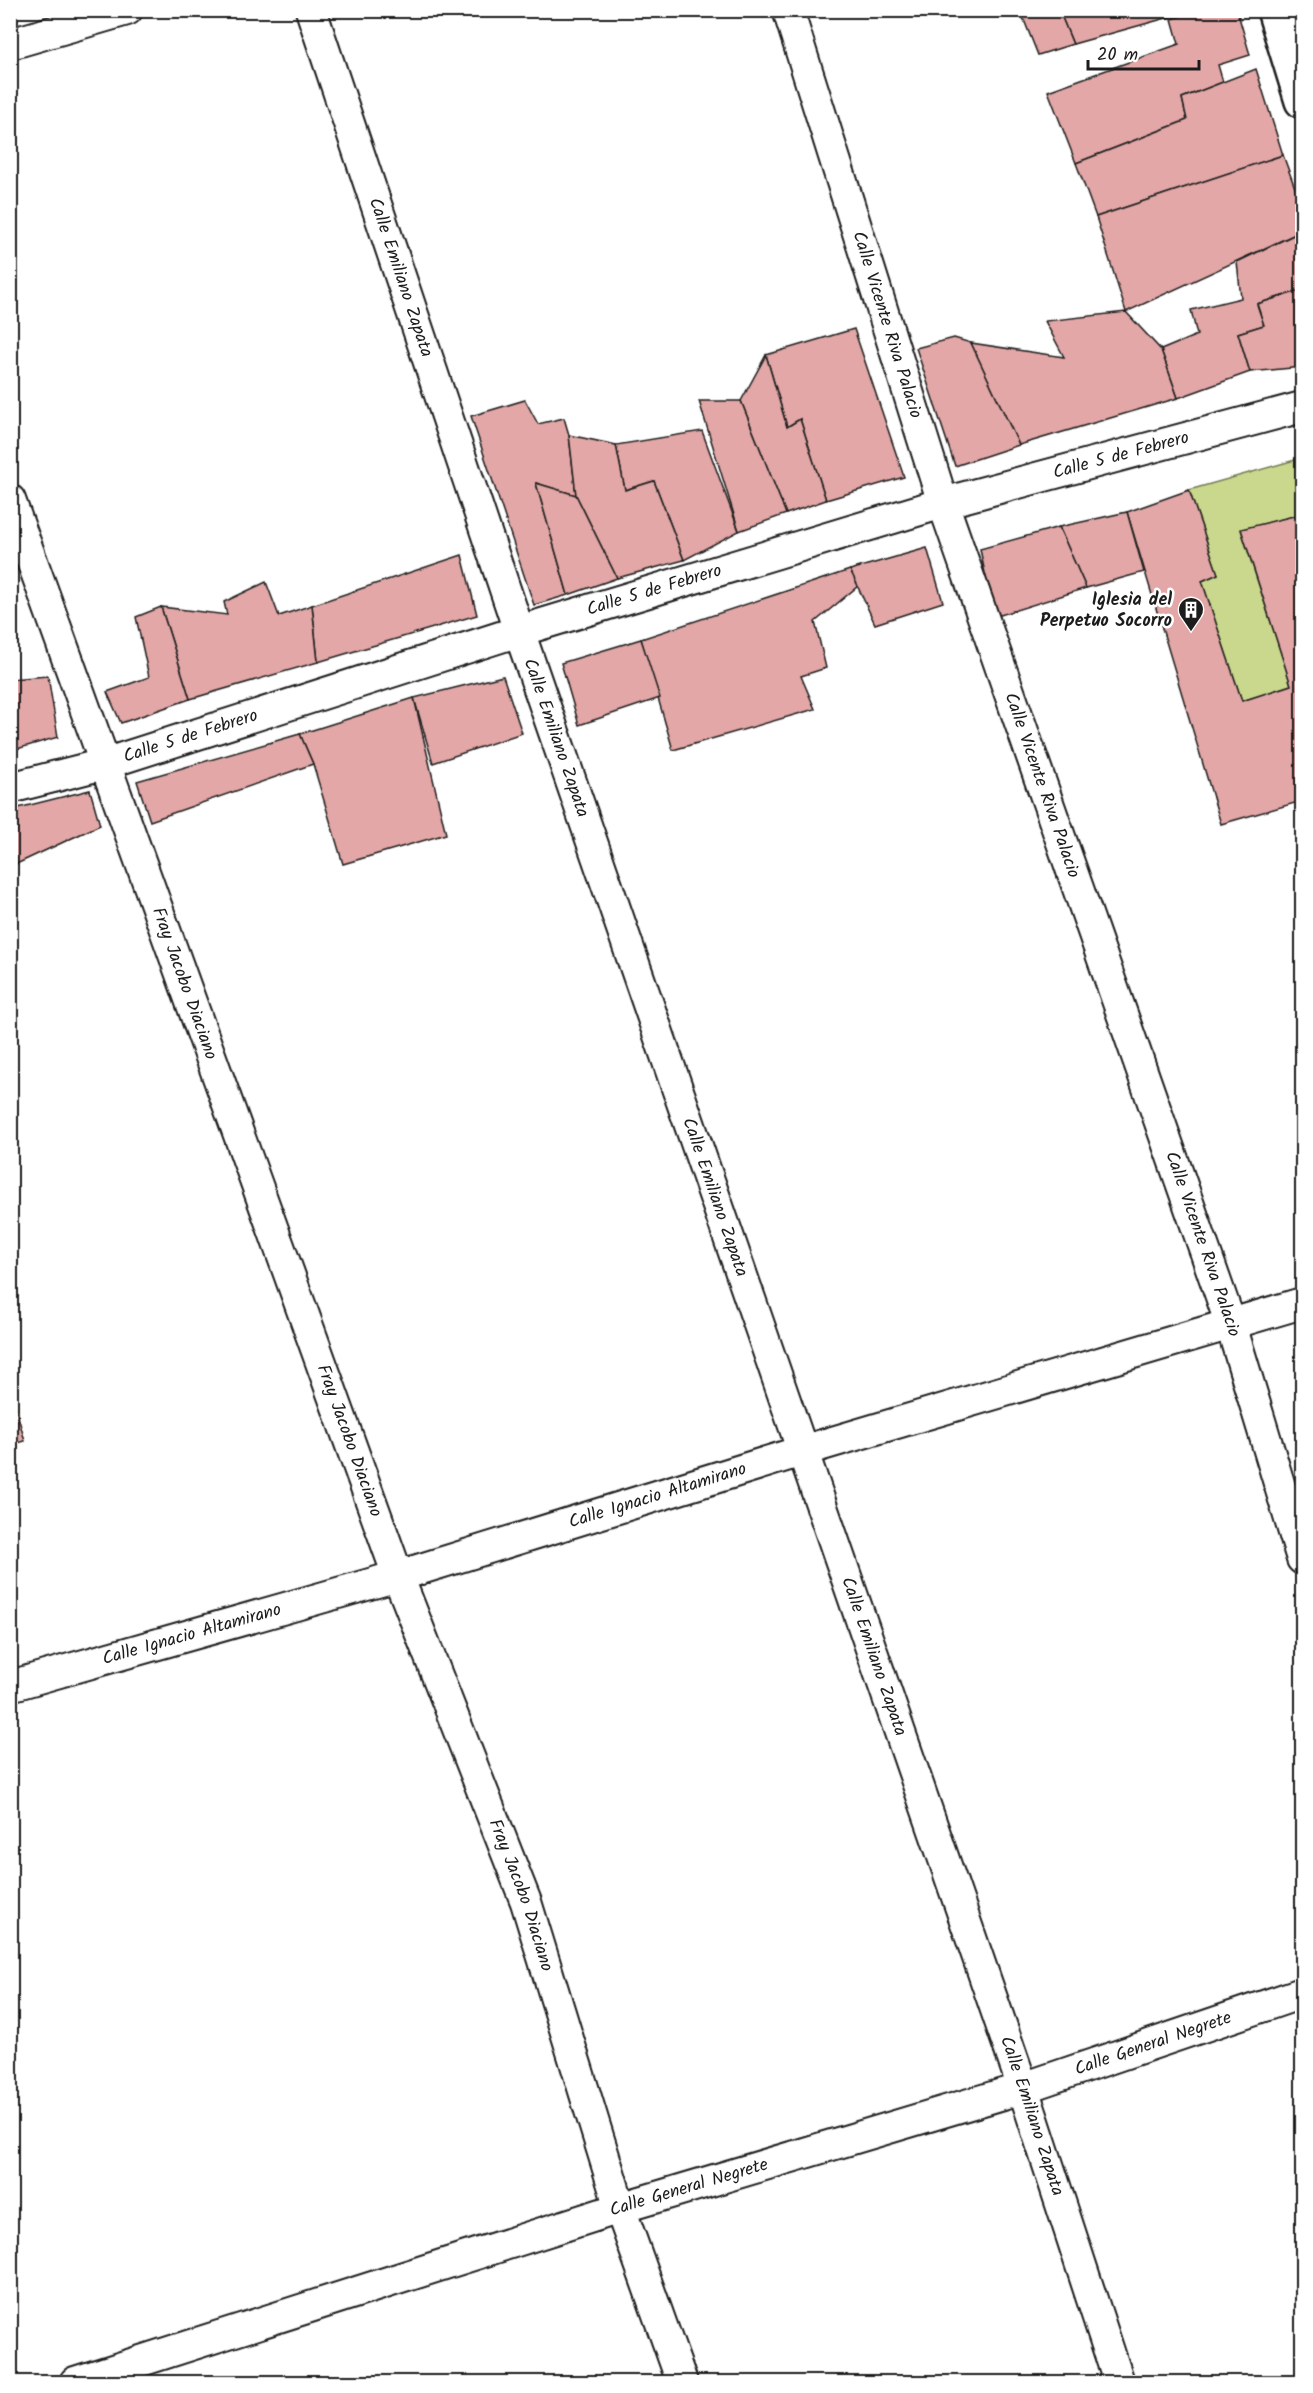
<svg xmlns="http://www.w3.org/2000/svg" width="1313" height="2393" viewBox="0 0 1313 2393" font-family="Kalam,sans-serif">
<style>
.green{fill:#c9d88c;stroke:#727a54;stroke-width:1.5}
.building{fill:#e2a7a6;stroke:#1c1c1c;stroke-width:1.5}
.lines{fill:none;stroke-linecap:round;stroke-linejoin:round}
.minor-casing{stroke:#1c1c1c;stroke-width:34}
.secondary-casing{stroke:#1c1c1c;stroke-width:38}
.minor{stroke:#fff;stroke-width:30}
.secondary{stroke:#fff;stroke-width:33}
.labels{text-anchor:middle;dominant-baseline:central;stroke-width:5;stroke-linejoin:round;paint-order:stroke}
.street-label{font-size:18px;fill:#1c1c1c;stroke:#fff}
.poi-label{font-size:18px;font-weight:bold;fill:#1c1c1c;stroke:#fff;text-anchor:end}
</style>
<rect width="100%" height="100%" fill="#fff"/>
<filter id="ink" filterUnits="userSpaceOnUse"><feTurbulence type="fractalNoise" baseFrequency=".0167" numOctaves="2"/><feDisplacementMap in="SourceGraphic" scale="12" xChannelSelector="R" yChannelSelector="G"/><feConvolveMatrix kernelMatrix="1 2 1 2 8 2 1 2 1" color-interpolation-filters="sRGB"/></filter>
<g filter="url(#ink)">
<!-- green -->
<polygon class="green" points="1302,458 1302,514 1241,530 1291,685 1242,701 1202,581 1218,574 1189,490"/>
<!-- building -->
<g class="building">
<polygon points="1020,10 1059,10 1073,44 1038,55"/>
<polygon points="1059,10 1195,10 1073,44"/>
<polygon points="1200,10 1237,10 1250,55 1218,65 1223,82 1182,98 1187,120 1076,163 1048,91 1179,44 1172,19"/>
<polygon points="1256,69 1283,155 1096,217 1076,163 1187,120 1182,98"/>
<polygon points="1283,155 1302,207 1302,231 1126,312 1096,217"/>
<polygon points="1302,231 1302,290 1257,304 1264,325 1238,333 1250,372 1178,398 1161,350 1197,335 1191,310 1241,298 1237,262"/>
<polygon points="1302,290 1302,367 1250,372 1238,333 1264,325 1257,304"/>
<polygon points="1126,312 1161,350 1178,398 1019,445 971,343 1064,357 1045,321"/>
<polygon points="854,329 904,477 826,500 800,419 787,427 766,355"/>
<polygon points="954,338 971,343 1019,445 955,466 916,348"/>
<polygon points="766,355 787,427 800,419 826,500 786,514 741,401"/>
<polygon points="525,400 538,424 564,418 569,435 576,495 536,483 568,595 534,605 471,416"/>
<polygon points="699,401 741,401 786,514 739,531"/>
<polygon points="702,431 739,531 684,560 654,481 625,490 616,445"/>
<polygon points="569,435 616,445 625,490 654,481 684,560 617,578 576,495"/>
<polygon points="536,483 576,495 617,578 568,595"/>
<polygon points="1189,490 1218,574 1202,581 1242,701 1291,685 1241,529 1302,514 1302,801 1221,824 1127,512"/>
<polygon points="1127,512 1144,572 1086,588 1059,527"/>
<polygon points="1059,527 1086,588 994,617 980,549"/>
<polygon points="927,548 943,602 875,624 850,570"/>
<polygon points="462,555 477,615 318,662 312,605"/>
<polygon points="850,570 858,586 815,622 826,668 801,676 815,709 673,750 641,639"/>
<polygon points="266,582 279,616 312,605 318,662 190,699 161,607 227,615 224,602"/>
<polygon points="161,607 190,699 121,723 107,692 149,677 136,617"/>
<polygon points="641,639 660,698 579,725 561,663"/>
<polygon points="48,676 58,737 10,751 10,679"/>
<polygon points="503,676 522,733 433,763 414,698"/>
<polygon points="414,698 446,834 343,864 313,764 300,734"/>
<polygon points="300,734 313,764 150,821 137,781"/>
<polygon points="90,790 100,825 10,867 10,810"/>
<polygon points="10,1388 25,1441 10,1445"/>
</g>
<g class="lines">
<defs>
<g id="minor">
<path id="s1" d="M311 10 519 631 1023 2088 1119 2382"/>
<path id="s2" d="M788 10 943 503 1231 1325 1302 1559"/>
<polyline points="10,44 127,10"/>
<path id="s3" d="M10 500 398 1576 526 1902 620 2208 682 2382"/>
<path id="s4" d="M10 788 104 764 519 631 943 503 1302 407"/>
<path id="s5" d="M10 1686 398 1576 802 1451 1302 1303"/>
<path id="s6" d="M75 2382 620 2208 1023 2088 1302 1993"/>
</g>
<polyline id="secondary" points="1274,10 1302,101"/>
</defs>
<!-- minor casing -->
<use href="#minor" class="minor-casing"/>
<!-- secondary casing -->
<use href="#secondary" class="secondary-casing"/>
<!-- minor -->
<use href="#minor" class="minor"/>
<!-- secondary -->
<use href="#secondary" class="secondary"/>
</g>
</g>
<!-- icons -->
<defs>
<symbol id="building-pin" viewBox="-11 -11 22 30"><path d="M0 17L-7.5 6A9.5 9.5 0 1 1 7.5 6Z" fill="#1c1c1c" stroke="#fff"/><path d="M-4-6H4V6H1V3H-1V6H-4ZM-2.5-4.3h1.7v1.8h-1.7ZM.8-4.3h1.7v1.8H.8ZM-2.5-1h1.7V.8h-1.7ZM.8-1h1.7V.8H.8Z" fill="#fff"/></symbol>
</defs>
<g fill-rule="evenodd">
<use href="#building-pin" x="1176" y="595" width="30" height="40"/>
</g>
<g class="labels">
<!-- street labels -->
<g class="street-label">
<text stroke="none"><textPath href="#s1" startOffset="282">Calle Emiliano Zapata</textPath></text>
<text stroke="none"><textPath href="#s2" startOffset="330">Calle Vicente Riva Palacio</textPath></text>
<text stroke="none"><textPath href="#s4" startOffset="1160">Calle 5 de Febrero</textPath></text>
<text stroke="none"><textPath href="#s4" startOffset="674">Calle 5 de Febrero</textPath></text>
<text stroke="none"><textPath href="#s4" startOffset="188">Calle 5 de Febrero</textPath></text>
<text stroke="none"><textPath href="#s1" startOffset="768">Calle Emiliano Zapata</textPath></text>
<text stroke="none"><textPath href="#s2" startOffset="816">Calle Vicente Riva Palacio</textPath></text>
<text stroke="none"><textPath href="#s3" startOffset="514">Fray Jacobo Diaciano</textPath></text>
<text stroke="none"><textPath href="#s1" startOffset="1254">Calle Emiliano Zapata</textPath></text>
<text stroke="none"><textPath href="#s2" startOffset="1302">Calle Vicente Riva Palacio</textPath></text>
<text stroke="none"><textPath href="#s3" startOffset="1000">Fray Jacobo Diaciano</textPath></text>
<text stroke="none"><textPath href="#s5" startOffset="675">Calle Ignacio Altamirano</textPath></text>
<text stroke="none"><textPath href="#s5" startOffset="189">Calle Ignacio Altamirano</textPath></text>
<text stroke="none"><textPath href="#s1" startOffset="1740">Calle Emiliano Zapata</textPath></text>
<text stroke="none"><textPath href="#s3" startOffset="1486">Fray Jacobo Diaciano</textPath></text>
<text stroke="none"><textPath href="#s6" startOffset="1130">Calle General Negrete</textPath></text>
<text stroke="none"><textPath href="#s1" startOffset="2226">Calle Emiliano Zapata</textPath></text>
<text stroke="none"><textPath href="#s6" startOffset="644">Calle General Negrete</textPath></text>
</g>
<!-- poi labels -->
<g class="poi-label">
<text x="1172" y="600">Iglesia del<tspan x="1172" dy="21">Perpetuo Socorro</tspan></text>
</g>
</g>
<!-- margin -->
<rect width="1313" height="2393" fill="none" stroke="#fff" stroke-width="36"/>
<rect x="18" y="18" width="1277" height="2357" fill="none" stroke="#1c1c1c" stroke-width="2" filter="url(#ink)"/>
<!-- scale -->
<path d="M1088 60v9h111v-9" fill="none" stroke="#1c1c1c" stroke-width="3"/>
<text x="1097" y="60" font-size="18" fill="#1c1c1c" stroke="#ffffff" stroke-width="4.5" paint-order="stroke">20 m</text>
</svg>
